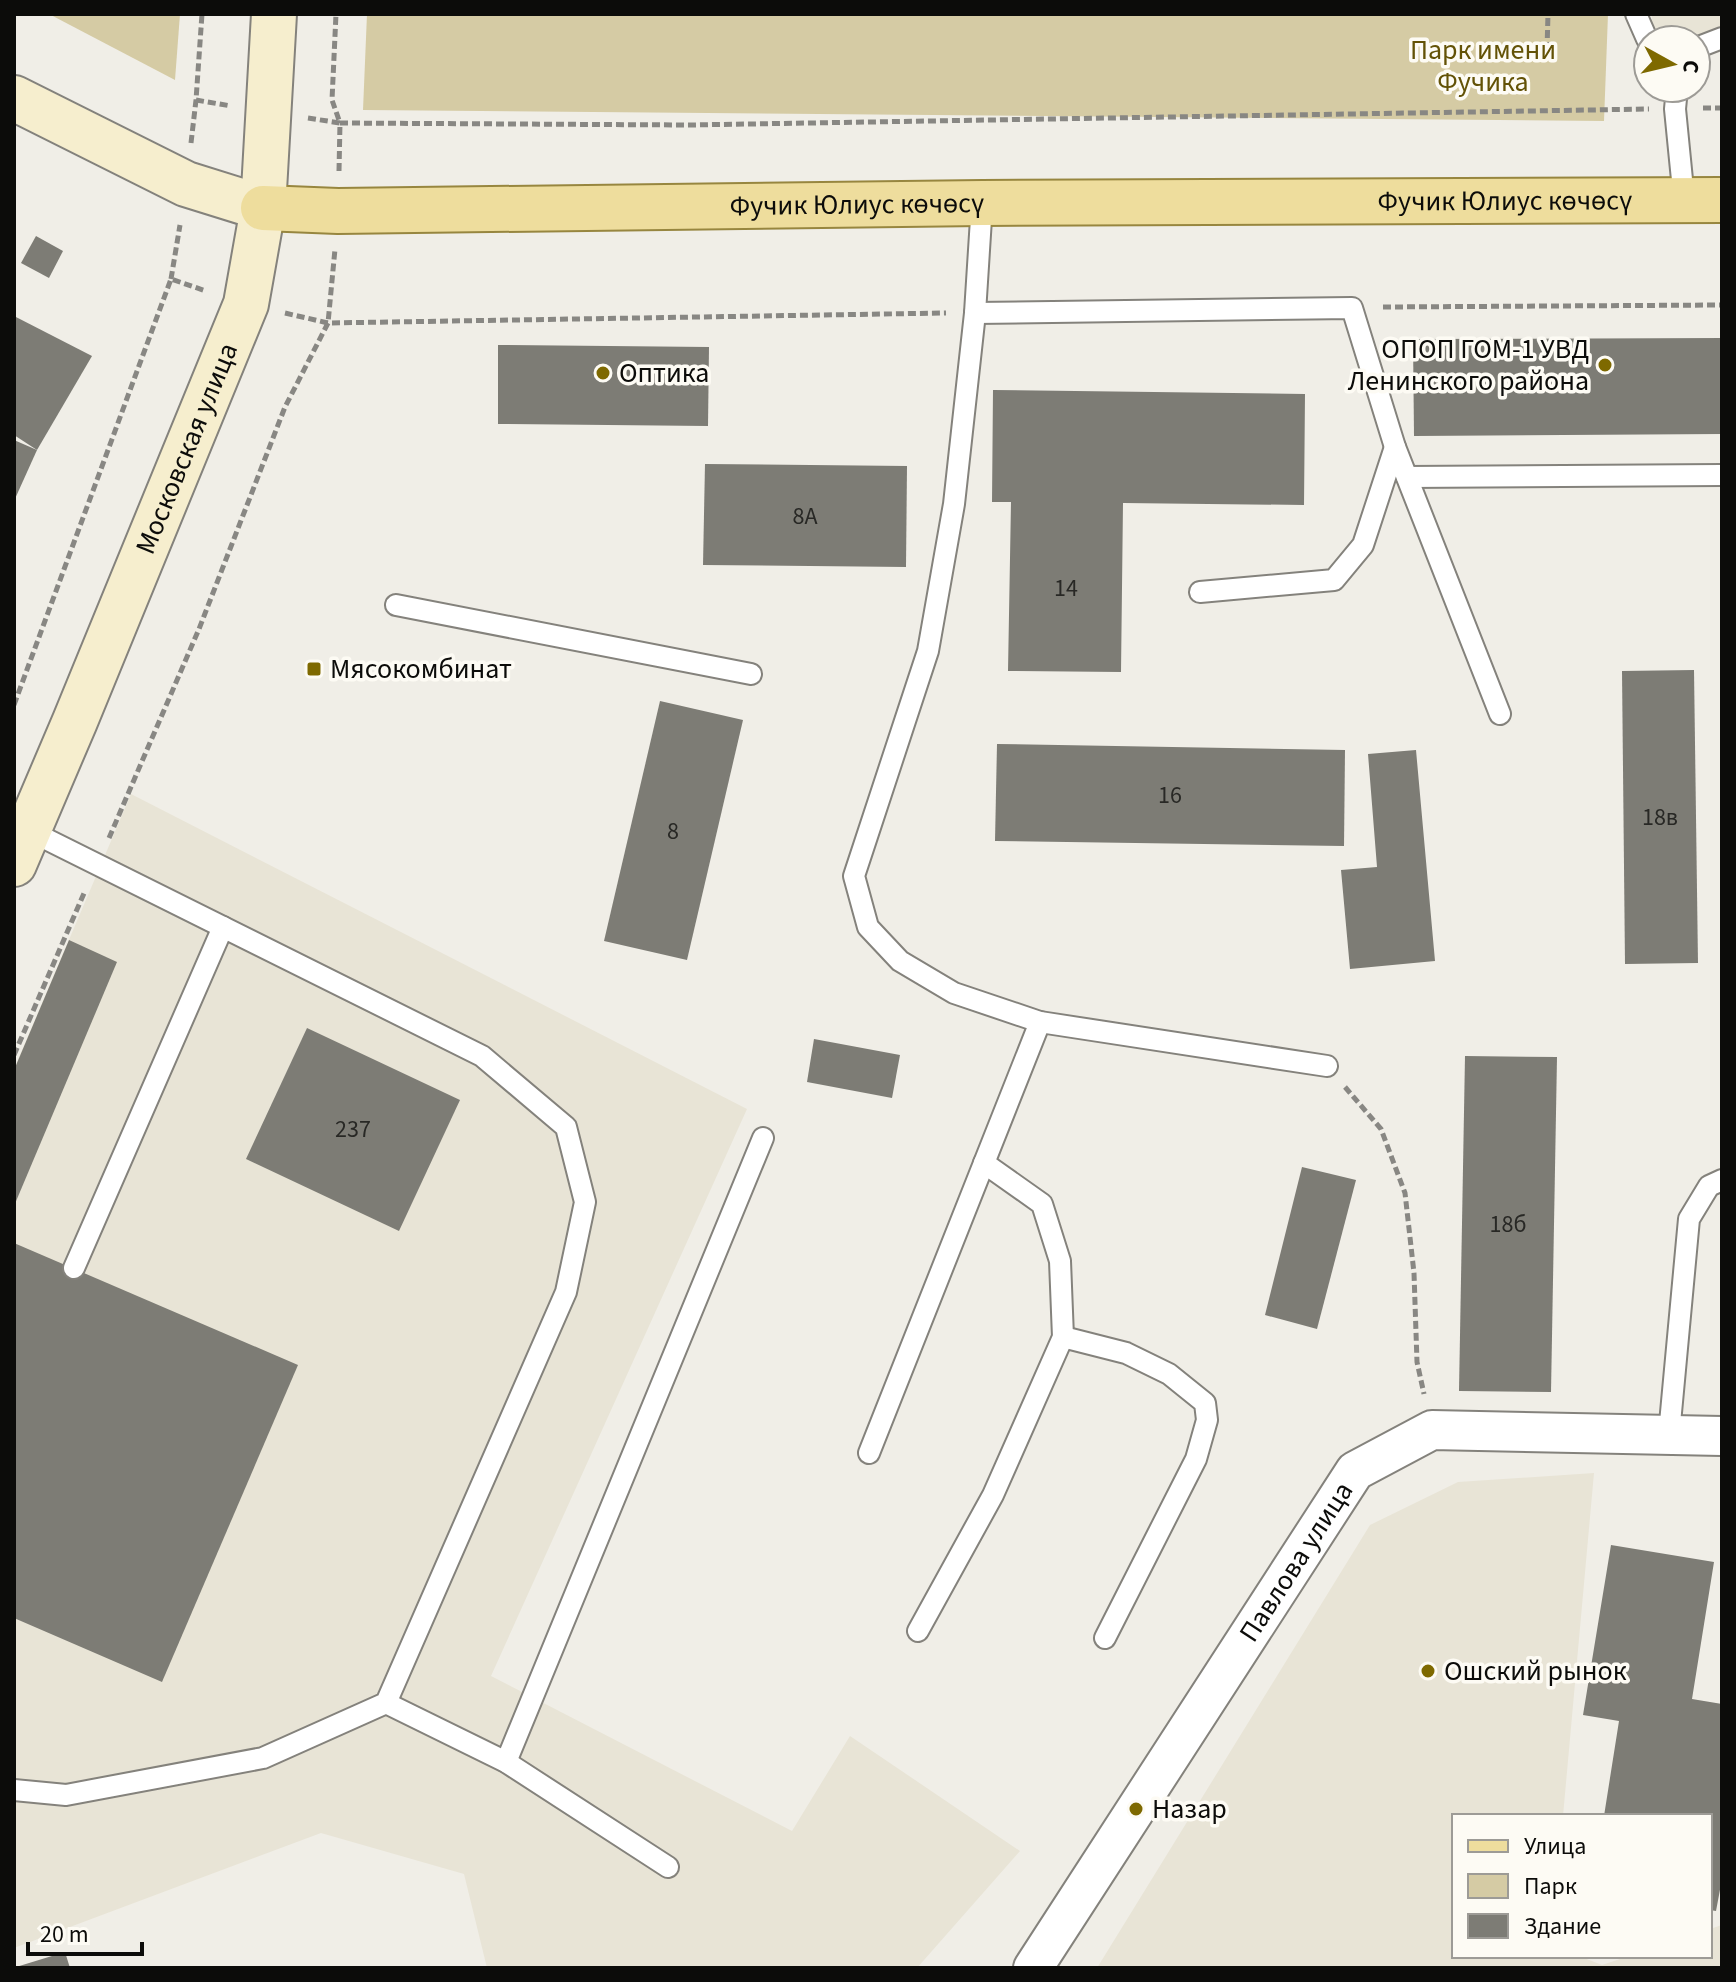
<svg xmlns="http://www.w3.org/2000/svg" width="1736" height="1982" viewBox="0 0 1736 1982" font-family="'Source Sans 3',sans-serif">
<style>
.built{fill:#e8e4d6}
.green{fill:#d5cba4}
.building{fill:#7d7c75}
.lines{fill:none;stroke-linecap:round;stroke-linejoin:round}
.lane-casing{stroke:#84827c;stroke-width:24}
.street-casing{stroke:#84827c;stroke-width:42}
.secondary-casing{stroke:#84827c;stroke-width:48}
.primary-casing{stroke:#97863f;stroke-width:48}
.path{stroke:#888783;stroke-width:5;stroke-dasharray:8 4;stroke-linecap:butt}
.lane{stroke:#fff;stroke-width:20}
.street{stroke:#fff;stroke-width:38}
.secondary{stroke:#f6eece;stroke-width:44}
.primary{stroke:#eedd9d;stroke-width:44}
.poi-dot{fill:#7e6900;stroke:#fdfbf4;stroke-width:3}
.labels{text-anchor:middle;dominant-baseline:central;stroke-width:7;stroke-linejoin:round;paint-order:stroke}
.number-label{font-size:24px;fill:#282825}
.park-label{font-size:28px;fill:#635206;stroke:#fdfbf4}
.street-label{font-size:28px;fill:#0c0c0a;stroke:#fdfbf4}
.poi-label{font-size:28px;fill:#0c0c0a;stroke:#fdfbf4;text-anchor:start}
</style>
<rect width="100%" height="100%" fill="#f0eee7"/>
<!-- built -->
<g class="built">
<polygon points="1652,14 1722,14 1722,51 1696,51 1696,40 1651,40"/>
<polygon points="131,794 747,1109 491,1676 792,1831 850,1736 1020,1851 917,1968 487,1968 464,1874 321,1833 14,1948 14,1069"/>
<polygon points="1594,1473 1563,1816 1454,1816 1454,1956 1579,1956 1602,1965 1629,1956 1710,1956 1710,1929 1722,1925 1722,1968 1097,1968 1370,1525 1458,1482"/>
</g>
<!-- green -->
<g class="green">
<polygon points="49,14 180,14 175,80"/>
<polygon points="367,14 1608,14 1604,121 363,110"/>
</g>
<!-- building -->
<g class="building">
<polygon points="36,236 63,251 49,278 21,263"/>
<polygon points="14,316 92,356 37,450 14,435"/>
<polygon points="1722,338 1722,434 1414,436 1413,339"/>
<polygon points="498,345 709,347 708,426 498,424"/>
<polygon points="993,390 1305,394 1304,505 1123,503 1121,672 1008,671 1011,502 992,502"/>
<polygon points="14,440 37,450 14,501"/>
<polygon points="705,464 907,466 906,567 703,565"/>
<polygon points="1694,670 1698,963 1625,964 1622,671"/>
<polygon points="660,701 743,720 687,960 604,941"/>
<polygon points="997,744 1345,750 1344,846 995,841"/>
<polygon points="1416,750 1435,961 1350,969 1341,870 1377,867 1368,754"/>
<polygon points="69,940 117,962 14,1206 14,1070"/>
<polygon points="307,1028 460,1100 399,1231 246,1159"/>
<polygon points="814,1039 900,1055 892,1098 807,1082"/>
<polygon points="1465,1056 1557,1057 1551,1392 1459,1391"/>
<polygon points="1302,1167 1356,1180 1317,1329 1265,1315"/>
<polygon points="14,1243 298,1365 162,1682 14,1618"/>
<polygon points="1611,1545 1714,1562 1692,1699 1722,1704 1722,1879 1716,1911 1710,1910 1710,1816 1604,1816 1619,1721 1583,1715"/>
<polygon points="65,1952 70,1968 17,1968 16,1967"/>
</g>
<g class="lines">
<defs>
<g id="lane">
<polyline points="1636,14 1647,39 1650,40"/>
<polyline points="1696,48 1722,38"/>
<polyline points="1677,88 1675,109 1684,200"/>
<polyline points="982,203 975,313 954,504 928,651 854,876 868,927 900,961 954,993 1040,1022 1327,1066"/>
<polyline points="975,313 1352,308 1395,447 1500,714"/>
<polyline points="1407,477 1722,475"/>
<polyline points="1200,592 1334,580 1363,545 1395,447"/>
<polyline points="396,605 751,674"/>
<polyline points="74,1268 223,927"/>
<polyline points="1063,1337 1126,1353 1169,1374 1205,1403 1207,1420 1196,1459 1105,1638"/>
<polyline points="1669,1434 1689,1219 1709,1186 1722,1180"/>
<polyline points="869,1453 1040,1022"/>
<polyline points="918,1631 993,1495 1063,1337 1060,1261 1042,1204 984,1163"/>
<polyline points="386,1703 506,1762 668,1867"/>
<polyline points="506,1762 763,1138"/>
<polyline points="14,1790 66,1795 263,1758 386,1703 566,1292 585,1202 566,1127 482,1056 28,830"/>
</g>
<g id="street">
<path id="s1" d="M1033 1968 1355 1471 1432 1430 1722 1436"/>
</g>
<g id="secondary">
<polyline points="14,98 186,184 263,208"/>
<path id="s2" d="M14 864 75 721 246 304 263 208 274 14"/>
</g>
<g id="primary">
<path id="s3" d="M263 208 338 211 982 203 1722 200"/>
</g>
</defs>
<!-- lane casing -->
<use href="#lane" class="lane-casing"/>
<!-- street casing -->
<use href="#street" class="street-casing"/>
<!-- secondary casing -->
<use href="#secondary" class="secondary-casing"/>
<!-- primary casing -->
<use href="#primary" class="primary-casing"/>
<!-- path -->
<g class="path">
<polyline points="1547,50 1548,14"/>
<polyline points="196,100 231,106"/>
<polyline points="1703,108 1722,108"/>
<polyline points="308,118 340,123 332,100 336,14"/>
<polyline points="191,143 196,100 202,14"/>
<polyline points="339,171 340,123 689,125 1649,109"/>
<polyline points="171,279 180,225"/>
<polyline points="1383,307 1722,305"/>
<polyline points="285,313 328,323 335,249"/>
<polyline points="14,705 171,279 206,291"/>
<polyline points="109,838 199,629 285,407 328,323 946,313"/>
<polyline points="14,1055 85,891"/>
<polyline points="1345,1087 1381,1129 1405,1193 1414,1273 1417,1362 1424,1394"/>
</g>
<!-- lane -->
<use href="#lane" class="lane"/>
<!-- street -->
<use href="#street" class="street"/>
<!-- secondary -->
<use href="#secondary" class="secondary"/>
<!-- primary -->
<use href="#primary" class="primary"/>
</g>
<!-- markers -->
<g class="poi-dot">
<circle cx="1605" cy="365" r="8"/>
<circle cx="603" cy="373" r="8"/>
<rect x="306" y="661" width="16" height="16" rx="4"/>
<circle cx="1428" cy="1671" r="8"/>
<circle cx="1136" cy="1809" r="8"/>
</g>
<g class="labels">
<!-- number labels -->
<g class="number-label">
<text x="805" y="516">8А</text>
<text x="1066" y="588">14</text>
<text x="1170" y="795">16</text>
<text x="1660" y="817">18в</text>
<text x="673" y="831">8</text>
<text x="353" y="1129">237</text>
<text x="1508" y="1224">18б</text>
</g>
<!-- park labels -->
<g class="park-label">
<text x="1483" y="50">Парк имени<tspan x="1483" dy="32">Фучика</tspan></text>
</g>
<!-- street labels -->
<g class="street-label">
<text stroke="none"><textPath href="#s3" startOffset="1242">Фучик Юлиус көчөсү</textPath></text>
<text stroke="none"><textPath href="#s3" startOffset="594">Фучик Юлиус көчөсү</textPath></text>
<text stroke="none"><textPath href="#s2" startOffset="450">Московская улица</textPath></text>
<text stroke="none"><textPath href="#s1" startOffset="484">Павлова улица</textPath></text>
</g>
<!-- poi labels -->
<g class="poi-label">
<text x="1589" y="349" text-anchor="end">ОПОП ГОМ-1 УВД<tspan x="1589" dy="32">Ленинского района</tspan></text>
<text x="619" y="373">Оптика</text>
<text x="330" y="669">Мясокомбинат</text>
<text x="1444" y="1671">Ошский рынок</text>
<text x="1152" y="1809">Назар</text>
</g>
</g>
<!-- border -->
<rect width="1736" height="1982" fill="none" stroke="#0c0c0a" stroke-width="32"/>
<!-- legend -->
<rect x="1452" y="1814" width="260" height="144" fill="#fdfbf4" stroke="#9d9b96" stroke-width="2"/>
<rect x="1468" y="1840" width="40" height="12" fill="#eedd9d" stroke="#9d9b96" stroke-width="2"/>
<text x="1524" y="1854" font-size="24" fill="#0c0c0a">Улица</text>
<rect x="1468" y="1874" width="40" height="24" fill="#d5cba4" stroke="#9d9b96" stroke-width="2"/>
<text x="1524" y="1894" font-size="24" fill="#0c0c0a">Парк</text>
<rect x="1468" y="1914" width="40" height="24" fill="#7d7c75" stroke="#9d9b96" stroke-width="2"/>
<text x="1524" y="1934" font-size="24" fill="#0c0c0a">Здание</text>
<!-- north arrow -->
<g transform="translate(1672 64) rotate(98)"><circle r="38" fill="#fdfbf4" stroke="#9d9b96" stroke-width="2"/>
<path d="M0-6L14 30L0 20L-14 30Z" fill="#7e6900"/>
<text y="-12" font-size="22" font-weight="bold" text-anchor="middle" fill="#0c0c0a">С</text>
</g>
<!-- scale -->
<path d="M28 1942v12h114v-12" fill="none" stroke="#0c0c0a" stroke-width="4"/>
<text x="40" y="1942" font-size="24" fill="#0c0c0a" stroke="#fdfbf4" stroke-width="6" paint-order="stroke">20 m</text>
</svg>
